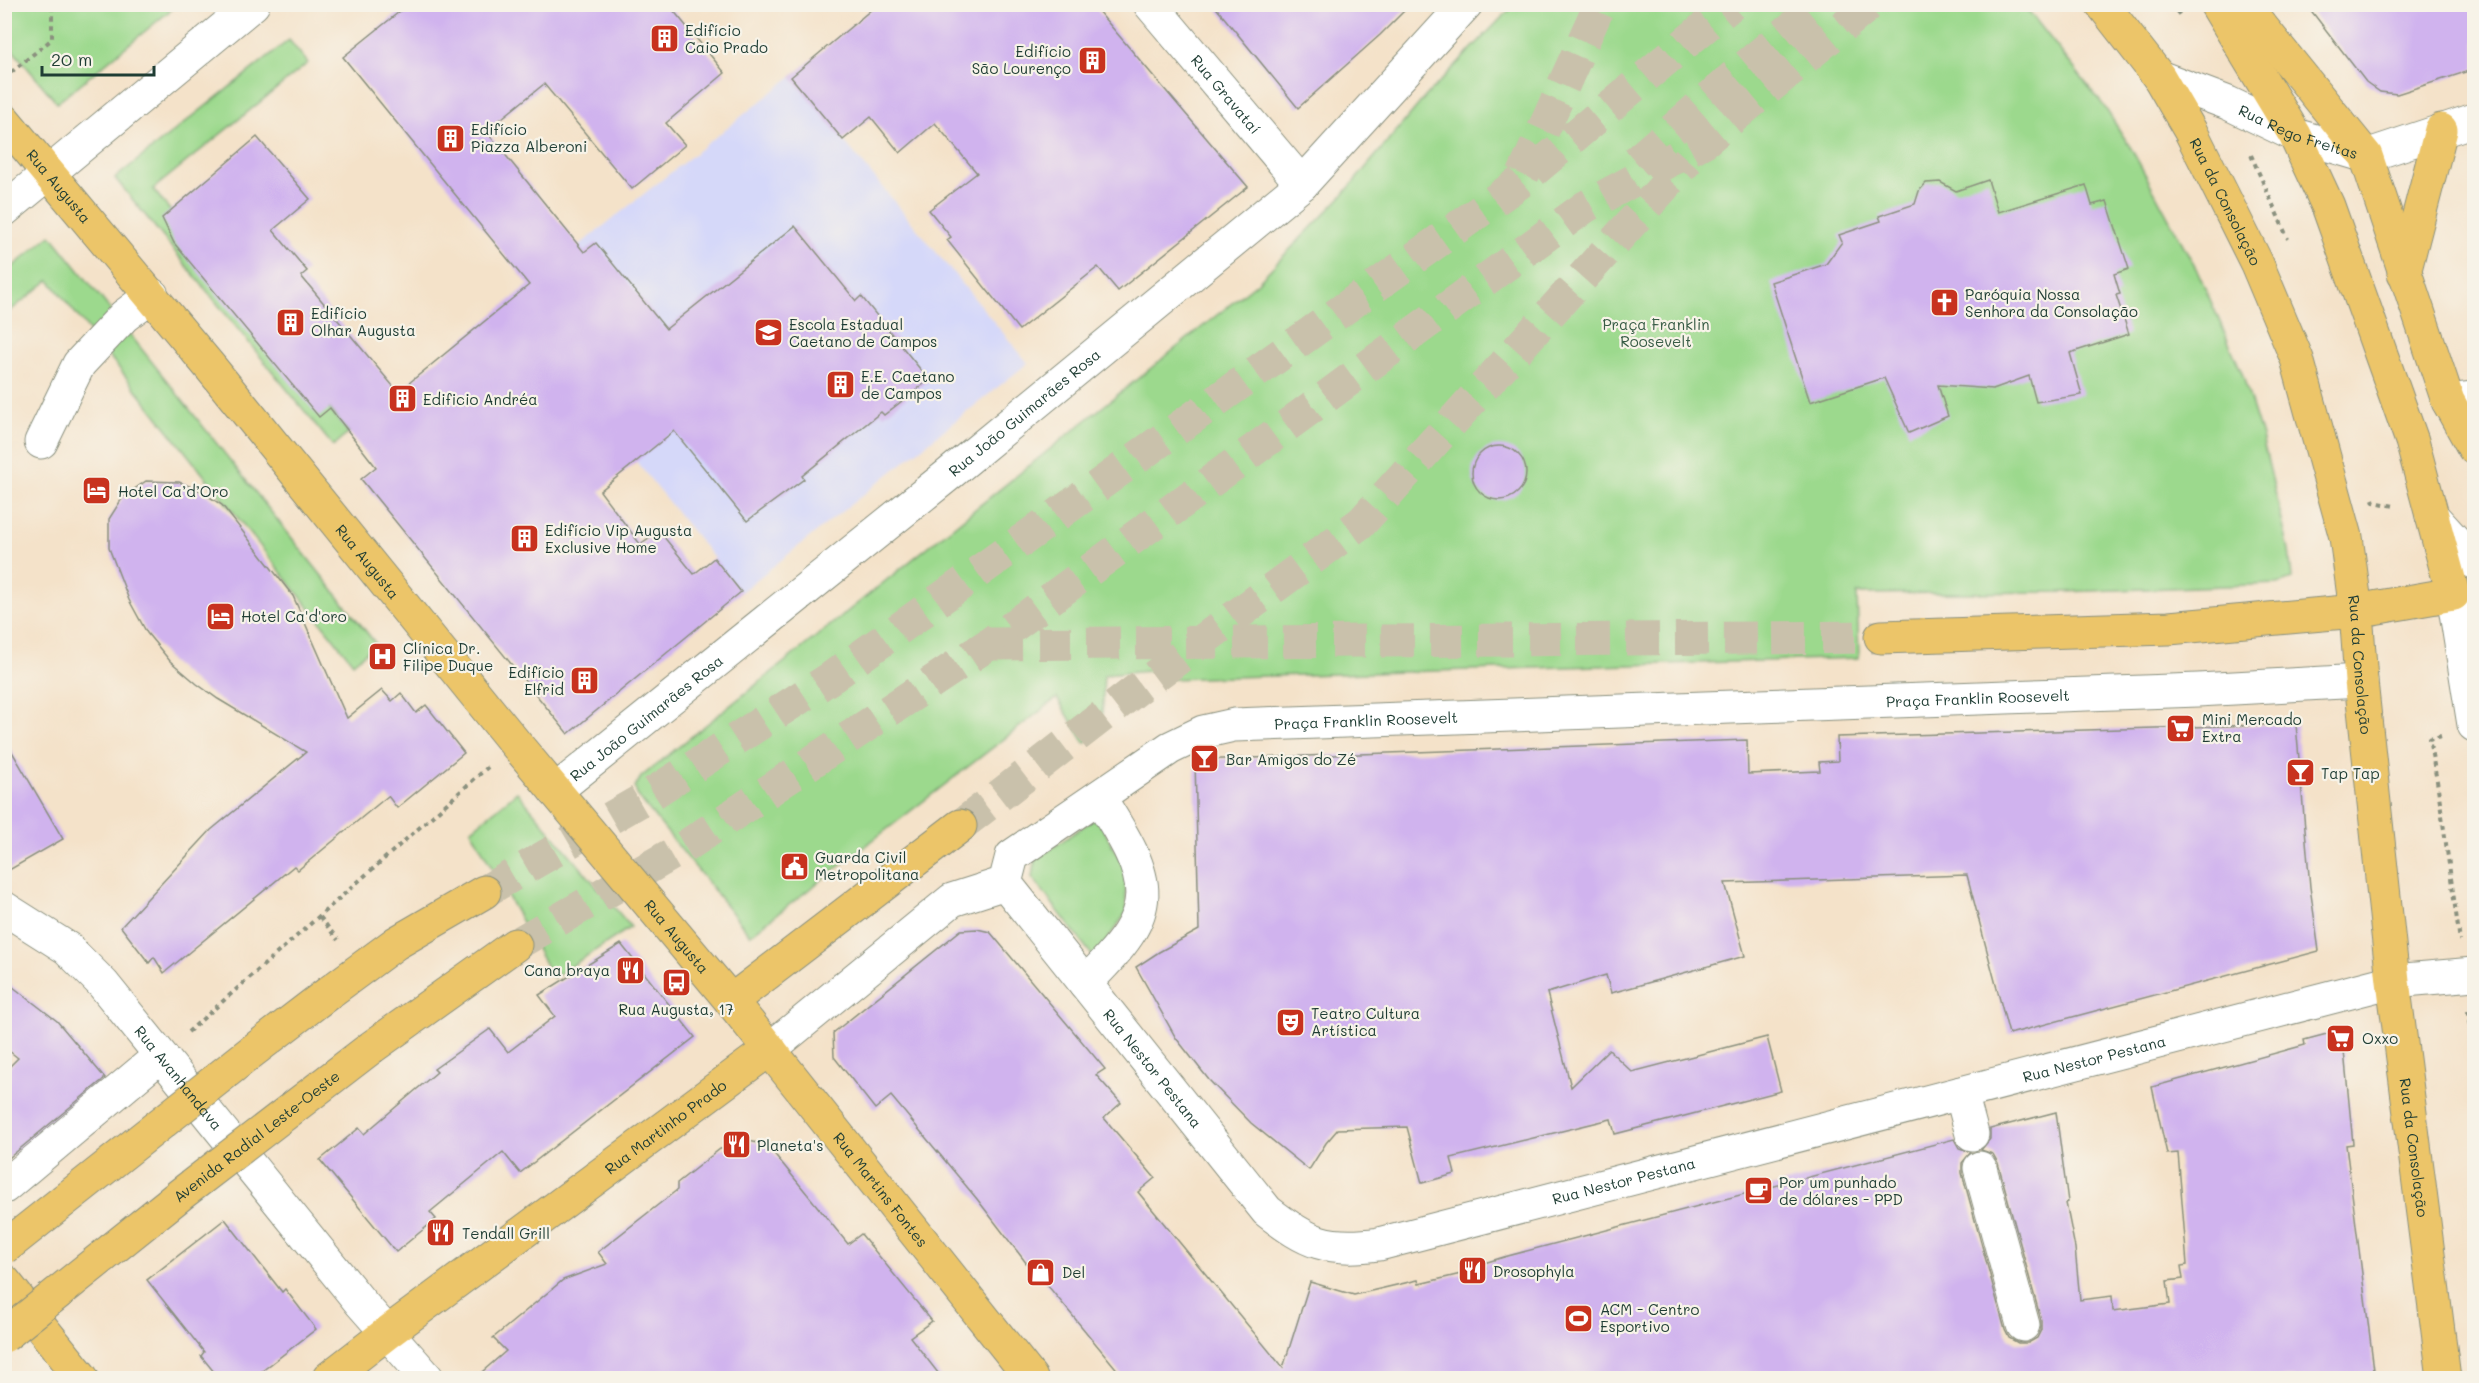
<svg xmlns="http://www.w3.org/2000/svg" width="2479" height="1383" viewBox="0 0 2479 1383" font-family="Mali,sans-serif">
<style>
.built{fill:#d5d8f9}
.green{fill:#9cd98d;stroke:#5e8b60;stroke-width:1.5}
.building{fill:#d0b3ee}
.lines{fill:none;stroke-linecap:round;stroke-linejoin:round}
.highway-tunnel{stroke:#c9c1ab;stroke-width:33;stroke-dasharray:33 16;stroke-linecap:butt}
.minor-casing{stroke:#8a907e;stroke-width:35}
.major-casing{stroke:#8a907e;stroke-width:35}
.highway-casing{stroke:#8a907e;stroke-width:35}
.path{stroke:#8a907e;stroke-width:4;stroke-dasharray:4.5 4.5;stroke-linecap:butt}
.minor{stroke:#fff;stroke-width:33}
.major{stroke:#ecc569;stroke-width:33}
.highway{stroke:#ecc569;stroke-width:33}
.highway-bridge-casing{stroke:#8a907e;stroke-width:35;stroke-linecap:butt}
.highway-bridge{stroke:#ecc569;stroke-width:33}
.labels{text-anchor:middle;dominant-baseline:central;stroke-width:4.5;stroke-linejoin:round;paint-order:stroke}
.poi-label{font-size:15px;fill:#1f3d34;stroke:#f7f3e8;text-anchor:start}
.street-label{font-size:15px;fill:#1f3d34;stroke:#f7f3e8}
.park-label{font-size:15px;fill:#385c46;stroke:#f7f3e8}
</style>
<rect width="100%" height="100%" fill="#f7f3e8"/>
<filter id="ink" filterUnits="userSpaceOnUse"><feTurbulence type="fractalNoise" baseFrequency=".0167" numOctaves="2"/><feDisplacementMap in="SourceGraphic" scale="12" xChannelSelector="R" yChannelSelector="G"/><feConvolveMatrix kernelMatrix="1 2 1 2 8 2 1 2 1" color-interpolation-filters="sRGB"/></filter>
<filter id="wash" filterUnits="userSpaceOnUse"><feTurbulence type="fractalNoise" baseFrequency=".008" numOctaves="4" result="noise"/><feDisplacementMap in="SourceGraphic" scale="24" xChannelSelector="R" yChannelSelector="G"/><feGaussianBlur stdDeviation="1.35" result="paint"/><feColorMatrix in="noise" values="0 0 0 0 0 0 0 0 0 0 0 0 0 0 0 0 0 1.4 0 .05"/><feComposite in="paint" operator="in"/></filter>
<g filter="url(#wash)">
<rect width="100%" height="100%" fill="#f4e2c9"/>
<!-- built -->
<polygon class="built" points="791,77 1028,363 741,592 508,302"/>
<!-- green -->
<g class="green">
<polygon points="4,5 5,4 177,5 57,103 5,41"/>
<path d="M1514 5H2024L2104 106 2132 150 2199 274 2242 373 2262 437 2289 550 2292 579 2278 584 2063 592 1857 594 1859 658 1170 679 1171 669 1104 675C1101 707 1109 716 1085 743L1057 698 750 935 637 795 635 787 641 777 1257 283 1342 196 1425 97Z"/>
<polygon points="289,40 308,63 153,189 349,433 333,446 115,178"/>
<polygon points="51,235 376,644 353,663 49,280 5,315 5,273"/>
<polygon points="517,792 631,927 553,978 471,830"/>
<polygon points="1097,817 1124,867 1127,912 1094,958 1032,877 1035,860"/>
</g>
<g id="blocks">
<!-- building -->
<g class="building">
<polygon points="409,4 668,4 725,73 666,123 685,145 632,189 544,84 486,131 584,252 596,243 666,329 795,226 856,301 861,296 929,380 884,415 881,412 802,476 804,479 747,521 674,431 600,491 640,544 659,531 694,574 714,558 741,592 568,734 361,479 376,467 330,408 319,417 174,243 162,218 257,137 310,199 273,230 307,271 301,276 398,392 529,285 343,57"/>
<polygon points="878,4 1092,4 1248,187 1118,291 1098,267 1019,330 947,240 951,237 929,210 977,173 935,123 900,153 871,117 843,140 791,77"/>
<polygon points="1213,4 1411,4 1380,35 1298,108"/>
<polygon points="2306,4 2475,4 2475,69 2397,94 2380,92 2366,82"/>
<polygon points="1988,180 1998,212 2086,185 2092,205 2107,201 2129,269 2114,274 2120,294 2116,295 2129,334 2070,353 2082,395 2036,402 2029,376 1993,389 1938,385 1948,416 1909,433 1884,378 1810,402 1771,282 1826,264 1842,242 1839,235 1881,221 1879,216 1915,204 1919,191 1926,183 1940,182 1956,191"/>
<circle cx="1499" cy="473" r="27"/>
<polygon points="146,481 179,482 199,490 222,505 293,596 347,718 382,690 392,701 401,693 416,713 426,705 464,753 397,808 388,796 298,870 294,866 164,973 154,957 149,963 121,927 211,830 306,752 218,699 197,684 170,661 147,633 129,600 109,548 109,519 123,497"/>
<polygon points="2296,724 2310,887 2319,951 2009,1034 1967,875 1725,883 1745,956 1611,993 1606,975 1547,993 1571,1087 1609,1050 1632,1072 1767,1037 1781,1091 1615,1134 1611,1119 1451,1158 1455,1174 1422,1183 1407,1127 1338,1129 1326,1143 1309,1170 1251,1123 1209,1080 1176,1038 1136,967 1159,952 1199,930 1195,760 1747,740 1748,774 1820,771 1819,762 1838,761 1837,737"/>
<polygon points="4,738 63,839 4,873"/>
<polygon points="977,929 990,932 1105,1069 1096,1075 1121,1103 1104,1118 1155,1178 1138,1192 1283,1368 1310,1282 1354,1295 1418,1280 1419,1284 1486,1268 1484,1263 1504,1257 1954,1139 1959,1148 1971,1152 1962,1163 1962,1173 2005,1330 2009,1338 2018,1343 2028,1343 2037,1338 2041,1330 2041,1320 1998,1163 1993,1154 1981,1150 1990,1139 1990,1129 2056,1112 2068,1202 2066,1203 2075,1248 2080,1300 2112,1296 2113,1311 2170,1304 2167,1281 2183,1279 2181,1266 2187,1265 2181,1189 2178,1153 2167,1154 2152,1087 2305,1045 2304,1040 2342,1030 2353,1144 2346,1145 2375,1378 2083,1378 2054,1376 2054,1378 1124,1378 1039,1275 1037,1277 977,1199 891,1096 875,1109 834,1057 833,1033 961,930"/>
<polygon points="621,944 695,1037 520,1173 503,1152 430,1212 436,1219 396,1252 320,1160 359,1128 364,1134 437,1072 434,1069 490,1029 508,1052 555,1016 539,995"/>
<polygon points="4,980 57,1021 105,1078 4,1162 4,1072 18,1058 4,1047"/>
<polygon points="746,1140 768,1146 848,1244 861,1234 932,1321 910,1337 942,1378 475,1378 506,1351 493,1338 563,1280 607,1264 598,1252 677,1190 677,1183 720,1149 732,1148"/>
<polygon points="225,1219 282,1292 285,1289 316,1329 253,1378 219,1378 201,1356 204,1352 147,1280"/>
</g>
</g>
</g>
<g filter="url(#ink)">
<use href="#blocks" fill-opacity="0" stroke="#8a907e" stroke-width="1.5"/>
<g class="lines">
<!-- highway-tunnel -->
<g class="highway-tunnel">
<polyline points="1636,162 1733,77 1820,4"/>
<polyline points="1523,175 1600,4"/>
<polyline points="989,644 1881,637"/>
<polyline points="960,826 1140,687 1362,522 1688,160"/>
<polyline points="484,892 650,795 832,677 1519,183 1732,4"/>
<polyline points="515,945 686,846 989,644 1585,207 1705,141 1870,4"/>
</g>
<defs>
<g id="minor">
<path id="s1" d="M1150 4 1302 184"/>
<path id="s2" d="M2159 77 2228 103 2295 135 2366 156 2474 120"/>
<polyline points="4,210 253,4"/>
<polyline points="2448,401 2474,398"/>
<polyline points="41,442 79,364 124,316 152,295"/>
<polyline points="2432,516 2474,562"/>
<polyline points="2453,594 2474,725"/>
<path id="s3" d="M555 791 948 475 1302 184 1466 4"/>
<path id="s4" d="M1005 883 1267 1211C1308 1243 1327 1251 1379 1244L2393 981 2474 974"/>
<path id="s5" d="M1005 883 1012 856 1170 748 1203 732 1234 725 2198 690 2361 681"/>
<path id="s6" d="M4 908 67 948 103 984 361 1303 427 1378"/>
<path d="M1085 983C1163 908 1154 884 1099 797"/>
<polyline points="770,1049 952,900 1005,883"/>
<polyline points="1961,1093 1972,1134"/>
<polyline points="1980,1168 2023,1325"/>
<polyline points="4,1187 160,1056"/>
</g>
<g id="major">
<path id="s7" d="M2102 4 2159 77 2191 132 2257 264 2297 359 2346 537 2356 611 2361 681 2393 981 2444 1378"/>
<polyline points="2216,4 2295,135 2328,206 2412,441 2453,594"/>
<polyline points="2243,4 2366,156 2448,401 2474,448"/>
<path id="s8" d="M4 120 211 368 515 743 731 1001 1031 1378"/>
<polyline points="2404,273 2441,130"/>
<polyline points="4,1281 82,1378"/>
<path id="s9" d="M329 1378 387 1333 770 1049"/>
</g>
<g id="highway">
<polyline points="1881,637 2169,628 2356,611 2453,594"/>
<polyline points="331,991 396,943 484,892"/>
<polyline points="731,1001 960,826"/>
<polyline points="372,1047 515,945"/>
</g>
</defs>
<!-- minor casing -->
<use href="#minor" class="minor-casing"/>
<!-- major casing -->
<use href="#major" class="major-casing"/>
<!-- highway casing -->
<use href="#highway" class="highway-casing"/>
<!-- path -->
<g class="path">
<polyline points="2171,4 2182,18"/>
<polyline points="4,78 52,39 52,4"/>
<polyline points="2251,155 2288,239"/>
<polyline points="2373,499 2374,502 2394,506"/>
<polyline points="2441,736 2429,739 2437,781 2460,941"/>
<polyline points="320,917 338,940"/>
<polyline points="2468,1011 2474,1064"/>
<polyline points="188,1032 488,767"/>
</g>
<!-- minor -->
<use href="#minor" class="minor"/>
<!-- major -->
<use href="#major" class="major"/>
<!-- highway -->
<use href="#highway" class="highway"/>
<defs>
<g id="highway-bridge">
<polyline points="4,1248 250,1053 331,991"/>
<path id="s10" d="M4 1336 181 1194 372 1047"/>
</g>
</defs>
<!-- highway-bridge casing -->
<use href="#highway-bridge" class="highway-bridge-casing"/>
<!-- highway-bridge -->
<use href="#highway-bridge" class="highway-bridge"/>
</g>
</g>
<!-- icons -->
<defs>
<symbol id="building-square" viewBox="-11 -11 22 22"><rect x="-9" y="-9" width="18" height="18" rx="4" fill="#c8321e" stroke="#f7f3e8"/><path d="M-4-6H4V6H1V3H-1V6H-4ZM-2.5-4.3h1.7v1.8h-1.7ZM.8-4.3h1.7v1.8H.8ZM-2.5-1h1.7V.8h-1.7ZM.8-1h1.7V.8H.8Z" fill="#fff"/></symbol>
<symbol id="church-square" viewBox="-11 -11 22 22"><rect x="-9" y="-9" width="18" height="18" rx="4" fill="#c8321e" stroke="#f7f3e8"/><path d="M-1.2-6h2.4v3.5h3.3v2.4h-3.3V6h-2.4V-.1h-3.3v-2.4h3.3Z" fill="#fff"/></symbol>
<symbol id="school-square" viewBox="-11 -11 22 22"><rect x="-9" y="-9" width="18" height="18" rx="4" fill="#c8321e" stroke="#f7f3e8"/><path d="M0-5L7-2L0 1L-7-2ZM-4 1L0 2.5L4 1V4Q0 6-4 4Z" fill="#fff"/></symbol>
<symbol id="hotel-square" viewBox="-11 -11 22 22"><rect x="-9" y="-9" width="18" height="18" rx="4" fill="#c8321e" stroke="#f7f3e8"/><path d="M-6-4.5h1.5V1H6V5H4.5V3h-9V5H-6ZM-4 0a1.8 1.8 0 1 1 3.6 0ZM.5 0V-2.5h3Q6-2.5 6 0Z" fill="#fff"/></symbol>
<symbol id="hospital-square" viewBox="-11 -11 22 22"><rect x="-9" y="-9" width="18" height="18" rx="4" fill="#c8321e" stroke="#f7f3e8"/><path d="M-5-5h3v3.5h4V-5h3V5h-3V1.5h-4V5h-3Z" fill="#fff"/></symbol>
<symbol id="supermarket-square" viewBox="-11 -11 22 22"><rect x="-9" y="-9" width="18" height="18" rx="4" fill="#c8321e" stroke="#f7f3e8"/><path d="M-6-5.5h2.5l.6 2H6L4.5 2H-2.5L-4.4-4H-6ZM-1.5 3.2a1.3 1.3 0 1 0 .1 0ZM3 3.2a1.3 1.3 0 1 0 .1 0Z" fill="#fff"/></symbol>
<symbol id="bar-square" viewBox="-11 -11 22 22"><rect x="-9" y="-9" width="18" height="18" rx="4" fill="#c8321e" stroke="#f7f3e8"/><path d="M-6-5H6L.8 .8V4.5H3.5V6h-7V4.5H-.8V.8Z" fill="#fff"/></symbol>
<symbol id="civic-square" viewBox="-11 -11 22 22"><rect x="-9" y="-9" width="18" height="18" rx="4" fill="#c8321e" stroke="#f7f3e8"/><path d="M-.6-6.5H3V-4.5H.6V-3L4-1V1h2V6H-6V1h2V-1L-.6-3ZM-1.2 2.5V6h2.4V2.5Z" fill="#fff"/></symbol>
<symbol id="restaurant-square" viewBox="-11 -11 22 22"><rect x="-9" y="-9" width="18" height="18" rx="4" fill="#c8321e" stroke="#f7f3e8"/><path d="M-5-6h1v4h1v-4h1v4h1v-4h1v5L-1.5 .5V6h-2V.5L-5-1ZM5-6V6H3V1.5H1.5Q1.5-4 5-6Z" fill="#fff"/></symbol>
<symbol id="bus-square" viewBox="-11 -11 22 22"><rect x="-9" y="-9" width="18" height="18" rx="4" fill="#c8321e" stroke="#f7f3e8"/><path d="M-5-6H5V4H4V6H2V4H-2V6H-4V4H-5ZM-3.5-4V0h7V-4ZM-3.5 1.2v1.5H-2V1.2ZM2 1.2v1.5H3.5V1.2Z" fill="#fff"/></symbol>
<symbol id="theatre-square" viewBox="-11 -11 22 22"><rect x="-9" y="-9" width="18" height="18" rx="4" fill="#c8321e" stroke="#f7f3e8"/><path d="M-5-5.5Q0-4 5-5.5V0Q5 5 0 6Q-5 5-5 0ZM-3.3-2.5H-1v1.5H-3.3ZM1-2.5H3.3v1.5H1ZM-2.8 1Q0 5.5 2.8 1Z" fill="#fff"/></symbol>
<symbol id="cafe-square" viewBox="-11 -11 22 22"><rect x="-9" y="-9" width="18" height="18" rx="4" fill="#c8321e" stroke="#f7f3e8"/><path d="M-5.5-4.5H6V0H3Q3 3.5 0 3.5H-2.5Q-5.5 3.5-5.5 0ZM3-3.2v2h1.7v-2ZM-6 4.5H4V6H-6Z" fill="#fff"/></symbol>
<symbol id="shop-square" viewBox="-11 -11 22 22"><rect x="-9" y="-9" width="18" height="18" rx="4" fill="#c8321e" stroke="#f7f3e8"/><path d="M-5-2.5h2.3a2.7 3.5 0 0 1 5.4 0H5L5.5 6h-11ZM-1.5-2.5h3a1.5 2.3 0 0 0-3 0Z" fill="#fff"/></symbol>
<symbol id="stadium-square" viewBox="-11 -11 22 22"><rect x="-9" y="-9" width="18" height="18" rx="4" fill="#c8321e" stroke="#f7f3e8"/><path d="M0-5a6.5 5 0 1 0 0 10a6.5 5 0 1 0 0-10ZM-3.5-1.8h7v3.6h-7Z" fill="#fff"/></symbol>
</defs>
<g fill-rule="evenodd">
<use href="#building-square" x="648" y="22" width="33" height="33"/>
<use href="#building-square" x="1076" y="44" width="33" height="33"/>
<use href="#building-square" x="434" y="122" width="33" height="33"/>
<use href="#church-square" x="1928" y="286" width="33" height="33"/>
<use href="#building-square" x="274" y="306" width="33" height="33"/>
<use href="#school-square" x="752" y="316" width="33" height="33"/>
<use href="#building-square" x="824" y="368" width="33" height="33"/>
<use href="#building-square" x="386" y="382" width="33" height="33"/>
<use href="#hotel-square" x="80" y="474" width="33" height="33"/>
<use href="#building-square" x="508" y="522" width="33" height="33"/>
<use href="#hotel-square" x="204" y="600" width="33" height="33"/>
<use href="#hospital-square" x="366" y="640" width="33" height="33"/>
<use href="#building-square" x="568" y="664" width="33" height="33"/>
<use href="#supermarket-square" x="2164" y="712" width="33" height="33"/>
<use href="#bar-square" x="1188" y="742" width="33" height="33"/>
<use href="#bar-square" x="2284" y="756" width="33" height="33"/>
<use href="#civic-square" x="778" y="850" width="33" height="33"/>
<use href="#restaurant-square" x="614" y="954" width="33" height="33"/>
<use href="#bus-square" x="660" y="966" width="33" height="33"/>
<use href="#theatre-square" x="1274" y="1006" width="33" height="33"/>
<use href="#supermarket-square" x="2324" y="1022" width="33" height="33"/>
<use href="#restaurant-square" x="720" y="1128" width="33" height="33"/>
<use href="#cafe-square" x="1742" y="1174" width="33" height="33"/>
<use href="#restaurant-square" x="424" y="1216" width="33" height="33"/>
<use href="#restaurant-square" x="1456" y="1254" width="33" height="33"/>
<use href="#shop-square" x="1024" y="1256" width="33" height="33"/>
<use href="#stadium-square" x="1562" y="1302" width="33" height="33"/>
</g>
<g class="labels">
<!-- poi labels -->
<g class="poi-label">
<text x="685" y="30">Edifício<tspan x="685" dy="17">Caio Prado</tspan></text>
<text x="1071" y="51" text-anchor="end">Edifício<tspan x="1071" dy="17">São Lourenço</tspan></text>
<text x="471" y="129">Edifício<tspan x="471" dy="17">Piazza Alberoni</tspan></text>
<text x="1965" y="294">Paróquia Nossa<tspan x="1965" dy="17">Senhora da Consolação</tspan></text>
<text x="311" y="313">Edifício<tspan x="311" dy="17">Olhar Augusta</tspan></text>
<text x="789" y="324">Escola Estadual<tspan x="789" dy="17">Caetano de Campos</tspan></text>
<text x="861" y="376">E.E. Caetano<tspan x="861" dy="17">de Campos</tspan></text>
<text x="423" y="399">Edificio Andréa</text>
<text x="118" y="491">Hotel Ca’d’Oro</text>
<text x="545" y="530">Edifício Vip Augusta<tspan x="545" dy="17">Exclusive Home</tspan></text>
<text x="241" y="616">Hotel Ca'd'oro</text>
<text x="403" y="648">Clínica Dr.<tspan x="403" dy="17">Filipe Duque</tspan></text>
<text x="564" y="672" text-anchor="end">Edifício<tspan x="564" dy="17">Elfrid</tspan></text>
<text x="2202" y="719">Mini Mercado<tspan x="2202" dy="17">Extra</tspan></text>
<text x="1226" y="759">Bar Amigos do Zé</text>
<text x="2321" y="773">Tap Tap</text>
<text x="815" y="857">Guarda Civil<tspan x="815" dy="17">Metropolitana</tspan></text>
<text x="610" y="970" text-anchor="end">Cana braya</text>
<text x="676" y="1009" text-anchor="middle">Rua Augusta, 17</text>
<text x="1311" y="1013">Teatro Cultura<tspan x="1311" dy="17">Artística</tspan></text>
<text x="2362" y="1038">Oxxo</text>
<text x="757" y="1145">Planeta's</text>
<text x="1779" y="1182">Por um punhado<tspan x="1779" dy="17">de dólares - PPD</tspan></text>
<text x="462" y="1233">Tendall Grill</text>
<text x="1493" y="1271">Drosophyla</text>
<text x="1062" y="1272">Del</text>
<text x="1600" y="1309">ACM - Centro<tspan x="1600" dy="17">Esportivo</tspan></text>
</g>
<!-- street labels -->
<g class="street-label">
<text stroke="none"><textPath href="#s1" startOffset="118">Rua Gravataí</textPath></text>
<text stroke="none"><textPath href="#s2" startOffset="150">Rua Rego Freitas</textPath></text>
<text stroke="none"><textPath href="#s8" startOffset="86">Rua Augusta</textPath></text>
<text stroke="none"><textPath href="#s7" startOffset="234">Rua da Consolação</textPath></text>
<text stroke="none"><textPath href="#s3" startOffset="603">Rua João Guimarães Rosa</textPath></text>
<text stroke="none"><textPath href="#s8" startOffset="572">Rua Augusta</textPath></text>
<text stroke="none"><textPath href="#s7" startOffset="720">Rua da Consolação</textPath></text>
<text stroke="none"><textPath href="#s5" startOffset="1032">Praça Franklin Roosevelt</textPath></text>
<text stroke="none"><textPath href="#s3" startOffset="117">Rua João Guimarães Rosa</textPath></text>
<text stroke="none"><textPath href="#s5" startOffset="420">Praça Franklin Roosevelt</textPath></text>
<text stroke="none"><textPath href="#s8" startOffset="1058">Rua Augusta</textPath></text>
<text stroke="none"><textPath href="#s4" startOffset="1280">Rua Nestor Pestana</textPath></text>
<text stroke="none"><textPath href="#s4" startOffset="237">Rua Nestor Pestana</textPath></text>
<text stroke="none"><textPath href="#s6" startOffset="246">Rua Avanhandava</textPath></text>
<text stroke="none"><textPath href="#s9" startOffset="420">Rua Martinho Prado</textPath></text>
<text stroke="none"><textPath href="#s10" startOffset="322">Avenida Radial Leste-Oeste</textPath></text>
<text stroke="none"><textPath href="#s7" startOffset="1206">Rua da Consolação</textPath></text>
<text stroke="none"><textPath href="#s4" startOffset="794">Rua Nestor Pestana</textPath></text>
<text stroke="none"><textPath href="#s8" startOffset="1383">Rua Martins Fontes</textPath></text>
</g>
<!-- park labels -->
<g class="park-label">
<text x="1656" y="324">Praça Franklin<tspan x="1656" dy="17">Roosevelt</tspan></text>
</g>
</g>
<!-- margin -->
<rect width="2479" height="1383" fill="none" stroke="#f7f3e8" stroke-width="24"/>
<!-- scale -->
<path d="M42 66v9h112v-9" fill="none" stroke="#1f3d34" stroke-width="3"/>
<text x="51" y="66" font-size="18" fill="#1f3d34" stroke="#f7f3e8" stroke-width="4.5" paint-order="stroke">20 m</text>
</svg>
